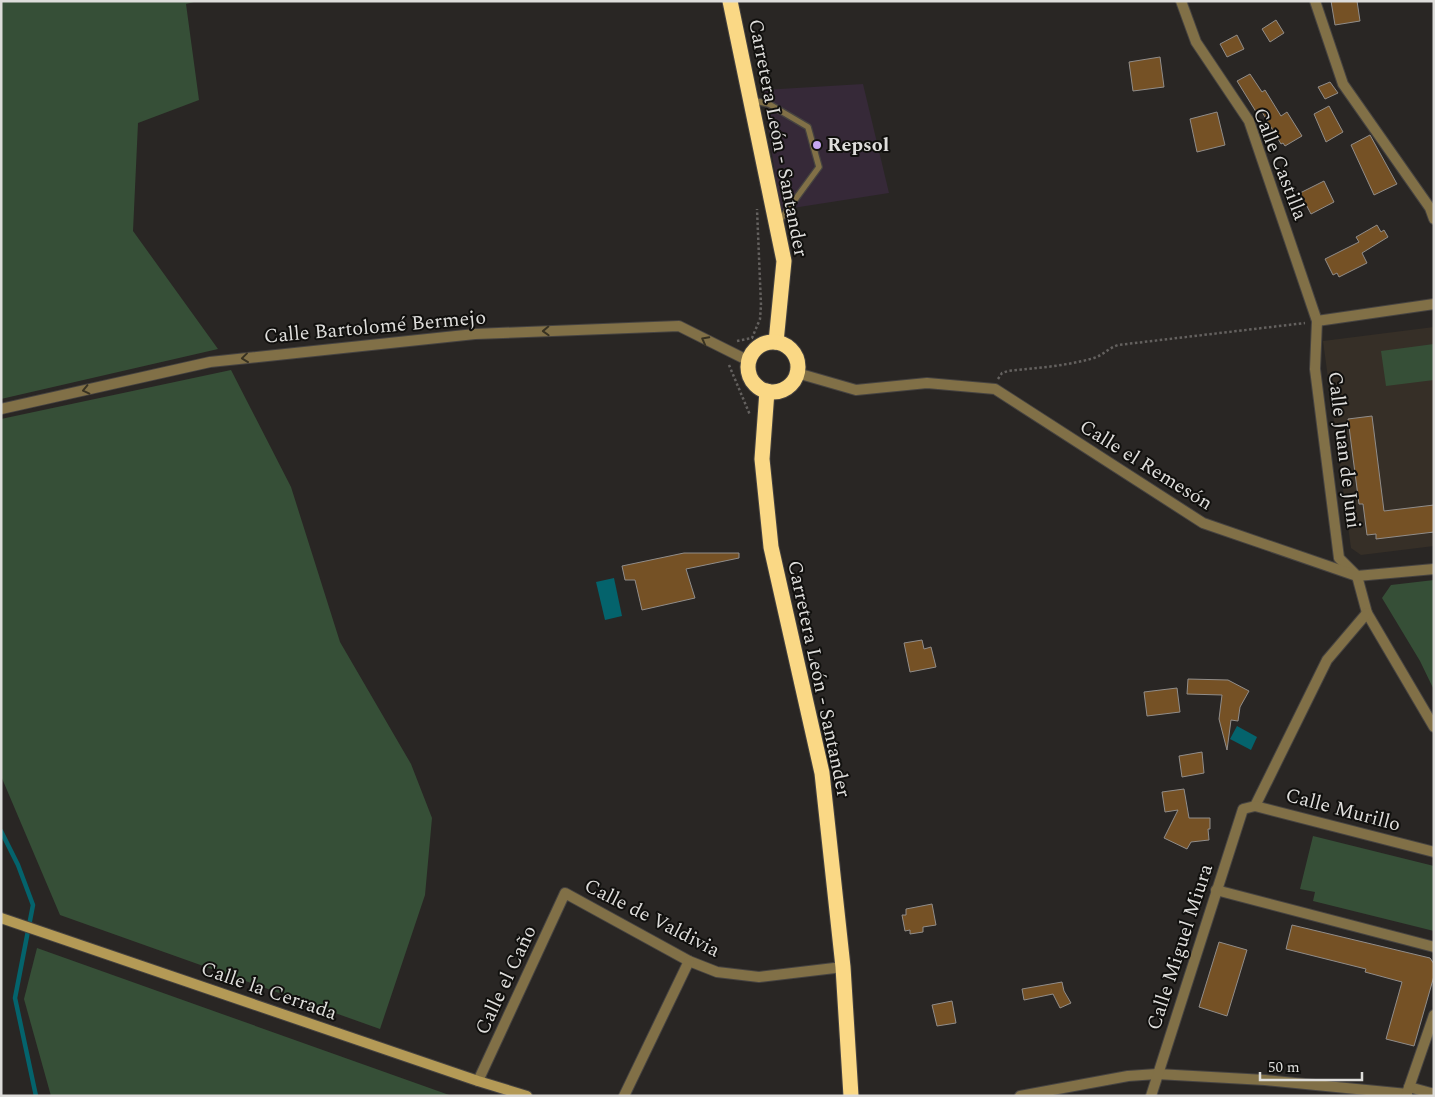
<svg xmlns="http://www.w3.org/2000/svg" width="1435" height="1097" viewBox="0 0 1435 1097" font-family="Spectral,serif">
<style>
.commercial{fill:#362938}
.built{fill:#362f27}
.green{fill:#364f37}
.water{fill:#04636c}
.lines{fill:none;stroke-linecap:round;stroke-linejoin:round}
.stream{stroke:#04636c;stroke-width:4.5}
.building{fill:#755125;stroke:#918d8a}
.lane-casing{stroke:#464341;stroke-width:8}
.street-casing{stroke:#464341;stroke-width:12}
.secondary-casing{stroke:#464341;stroke-width:12}
.highway-casing{stroke:#464341;stroke-width:17}
.path{stroke:#64615f;stroke-width:2.5;stroke-dasharray:2.5 2.5;stroke-linecap:butt}
.lane{stroke:#817047;stroke-width:5.5}
.street{stroke:#817047;stroke-width:10}
.secondary{stroke:#b49a56;stroke-width:10}
.highway{stroke:#fad885;stroke-width:15}
.oneway{stroke:#383222}
.poi-dot{fill:#c6a6f0;stroke:#11100e;stroke-width:2}
.labels{text-anchor:middle;dominant-baseline:central;stroke-width:4;stroke-linejoin:round;paint-order:stroke}
.street-label{font-size:20px;fill:#dedddb;stroke:#11100e}
.poi-label{font-size:20px;font-weight:bold;fill:#dedddb;stroke:#11100e;text-anchor:start}
</style>
<rect width="100%" height="100%" fill="#292624"/>
<!-- commercial -->
<polygon class="commercial" points="863,84 889,193 780,210 763,90"/>
<!-- built -->
<polygon class="built" points="1434,327 1434,546 1361,555 1351,548 1323,341"/>
<!-- green -->
<g class="green">
<polygon points="1,1 198,1 186,4 199,100 138,123 133,231 218,349 1,399"/>
<polygon points="1434,344 1434,380 1386,386 1381,351"/>
<polygon points="231,370 291,487 340,642 411,764 432,818 425,895 380,1029 60,915 1,776 1,419"/>
<polygon points="1434,580 1434,690 1420,661 1382,598 1391,585"/>
<polygon points="1313,836 1434,866 1434,931 1313,901 1315,892 1300,889"/>
<polygon points="37,948 452,1096 51,1096 24,999"/>
</g>
<!-- water -->
<g class="water">
<polygon points="614,578 622,616 605,620 596,582"/>
<polygon points="1237,726 1257,737 1251,750 1230,739"/>
</g>
<g class="lines">
<!-- stream -->
<polyline class="stream" points="1,831 18,865 33,905 15,998 36,1096"/>
</g>
<!-- building -->
<g class="building">
<polygon points="1331,1 1357,1 1360,21 1335,25"/>
<polygon points="1276,20 1284,33 1270,42 1262,29"/>
<polygon points="1237,35 1244,49 1227,57 1220,44"/>
<polygon points="1160,57 1164,87 1133,91 1129,62"/>
<polygon points="1250,74 1262,92 1265,90 1281,116 1287,112 1302,136 1285,146 1283,143 1281,144 1262,112 1258,115 1237,81"/>
<polygon points="1330,82 1338,93 1325,99 1318,87"/>
<polygon points="1329,106 1343,132 1326,142 1314,114"/>
<polygon points="1217,112 1225,145 1197,152 1190,119"/>
<polygon points="1370,135 1397,184 1374,195 1351,145"/>
<polygon points="1324,181 1334,202 1311,214 1300,193"/>
<polygon points="1377,225 1381,232 1384,230 1388,237 1362,253 1367,263 1339,277 1337,273 1333,275 1325,259 1359,242 1356,237"/>
<polygon points="1372,416 1384,511 1434,505 1434,532 1376,539 1376,534 1367,535 1363,504 1359,504 1348,419"/>
<polygon points="684,553 739,553 739,558 686,569 695,598 642,610 635,580 625,580 622,566"/>
<polygon points="922,640 924,649 931,647 936,667 910,672 904,643"/>
<polygon points="1188,679 1228,680 1249,691 1240,707 1238,721 1231,720 1227,750 1219,719 1222,695 1187,694"/>
<polygon points="1177,688 1180,712 1147,716 1144,692"/>
<polygon points="1202,752 1204,773 1182,777 1179,756"/>
<polygon points="1184,789 1189,818 1210,818 1210,829 1208,829 1209,840 1191,842 1187,849 1164,838 1178,810 1165,812 1162,792"/>
<polygon points="932,904 936,925 923,927 923,932 910,934 910,930 905,931 902,915 906,915 906,909"/>
<polygon points="1292,925 1430,958 1434,964 1434,976 1414,1046 1386,1039 1402,982 1365,972 1366,969 1286,949"/>
<polygon points="1219,942 1247,950 1227,1016 1199,1007"/>
<polygon points="1062,982 1064,991 1071,1003 1060,1008 1053,994 1024,1000 1022,989"/>
<polygon points="952,1001 956,1023 937,1026 932,1005"/>
</g>
<g class="lines">
<defs>
<polyline id="lane" points="752,100 769,104 808,127 819,167 778,223"/>
<g id="street">
<polyline points="1181,1 1196,42 1249,121 1317,321 1315,369 1339,558 1357,576 1367,613 1434,727"/>
<polyline points="1315,1 1343,84 1430,208 1434,219"/>
<polyline points="1317,321 1434,304"/>
<polyline points="797,373 856,390 927,383 995,389 1203,523 1357,576 1434,569"/>
<polyline points="1,409 210,362 475,334 679,326 749,361"/>
<polyline points="1255,806 1327,660 1367,613"/>
<polyline points="1216,890 1434,947"/>
<polyline points="478,1081 565,893 689,961 717,972 759,977 843,967"/>
<polyline points="1409,1087 1434,1094"/>
<polyline points="624,1096 689,961"/>
<polyline points="1020,1096 1128,1076 1157,1074 1265,1080 1407,1094"/>
<polyline points="1151,1096 1243,809 1255,806 1434,852"/>
<polyline points="1406,1096 1434,1015"/>
</g>
<polyline id="secondary" points="1,918 478,1081 527,1096"/>
<g id="highway">
<polyline points="730,1 784,261 776,342"/>
<circle cx="773" cy="367" r="25"/>
<polyline points="767,391 762,459 771,547 822,773 843,967 851,1096"/>
</g>
</defs>
<!-- lane casing -->
<use href="#lane" class="lane-casing"/>
<!-- street casing -->
<use href="#street" class="street-casing"/>
<!-- secondary casing -->
<use href="#secondary" class="secondary-casing"/>
<!-- highway casing -->
<use href="#highway" class="highway-casing"/>
<!-- path -->
<g class="path">
<polyline points="737,341 752,338 760,319 761,305 757,209"/>
<polyline points="729,365 750,415"/>
<path d="M998 379 1002 373 1008 371C1037 368 1066 366 1094 358 1103 355 1109 348 1118 345L1305 323"/>
</g>
<!-- lane -->
<use href="#lane" class="lane"/>
<!-- street -->
<use href="#street" class="street"/>
<!-- secondary -->
<use href="#secondary" class="secondary"/>
<!-- highway -->
<use href="#highway" class="highway"/>
</g>
<!-- one-way arrows -->
<defs><path id="oneway-chevron" d="M-2-3.5L2.5 0L-2 3.5" fill="none" stroke-width="1.6" stroke-linecap="round" stroke-linejoin="round" transform="scale(1.25)"/></defs>
<g class="oneway">
<use href="#oneway-chevron" transform="translate(546 331) rotate(178)"/>
<use href="#oneway-chevron" transform="translate(705 340) rotate(-152)"/>
<use href="#oneway-chevron" transform="translate(245 358) rotate(173)"/>
<use href="#oneway-chevron" transform="translate(86 390) rotate(167)"/>
</g>
<!-- markers -->
<circle class="poi-dot" cx="817" cy="145" r="5"/>
<g class="labels">
<!-- street labels -->
<g class="street-label">
<text transform="translate(778 138) rotate(79)">Carretera León - Santander</text>
<text transform="translate(1280 164) rotate(69)">Calle Castilla</text>
<text transform="translate(375 327) rotate(-5)">Calle Bartolomé Bermejo</text>
<text transform="translate(1344 450) rotate(83)">Calle Juan de Juni</text>
<text transform="translate(1146 465) rotate(32)">Calle el Remesón</text>
<text transform="translate(819 679) rotate(78)">Carretera León - Santander</text>
<text transform="translate(1343 810) rotate(15)">Calle Murillo</text>
<text transform="translate(652 918) rotate(27)">Calle de Valdivia</text>
<text transform="translate(1180 947) rotate(-72)">Calle Miguel Miura</text>
<text transform="translate(506 980) rotate(-65)">Calle el Caño</text>
<text transform="translate(269 991) rotate(19)">Calle la Cerrada</text>
</g>
<!-- poi labels -->
<g class="poi-label">
<text x="827" y="145">Repsol</text>
</g>
</g>
<!-- border -->
<rect width="1435" height="1097" fill="none" stroke="#dedddb" stroke-width="5"/>
<!-- scale -->
<path d="M1260 1072v8h102v-8" fill="none" stroke="#dedddb" stroke-width="2.5"/>
<text x="1268" y="1072" font-size="15" fill="#dedddb" stroke="#11100e" stroke-width="4" paint-order="stroke">50 m</text>
</svg>
